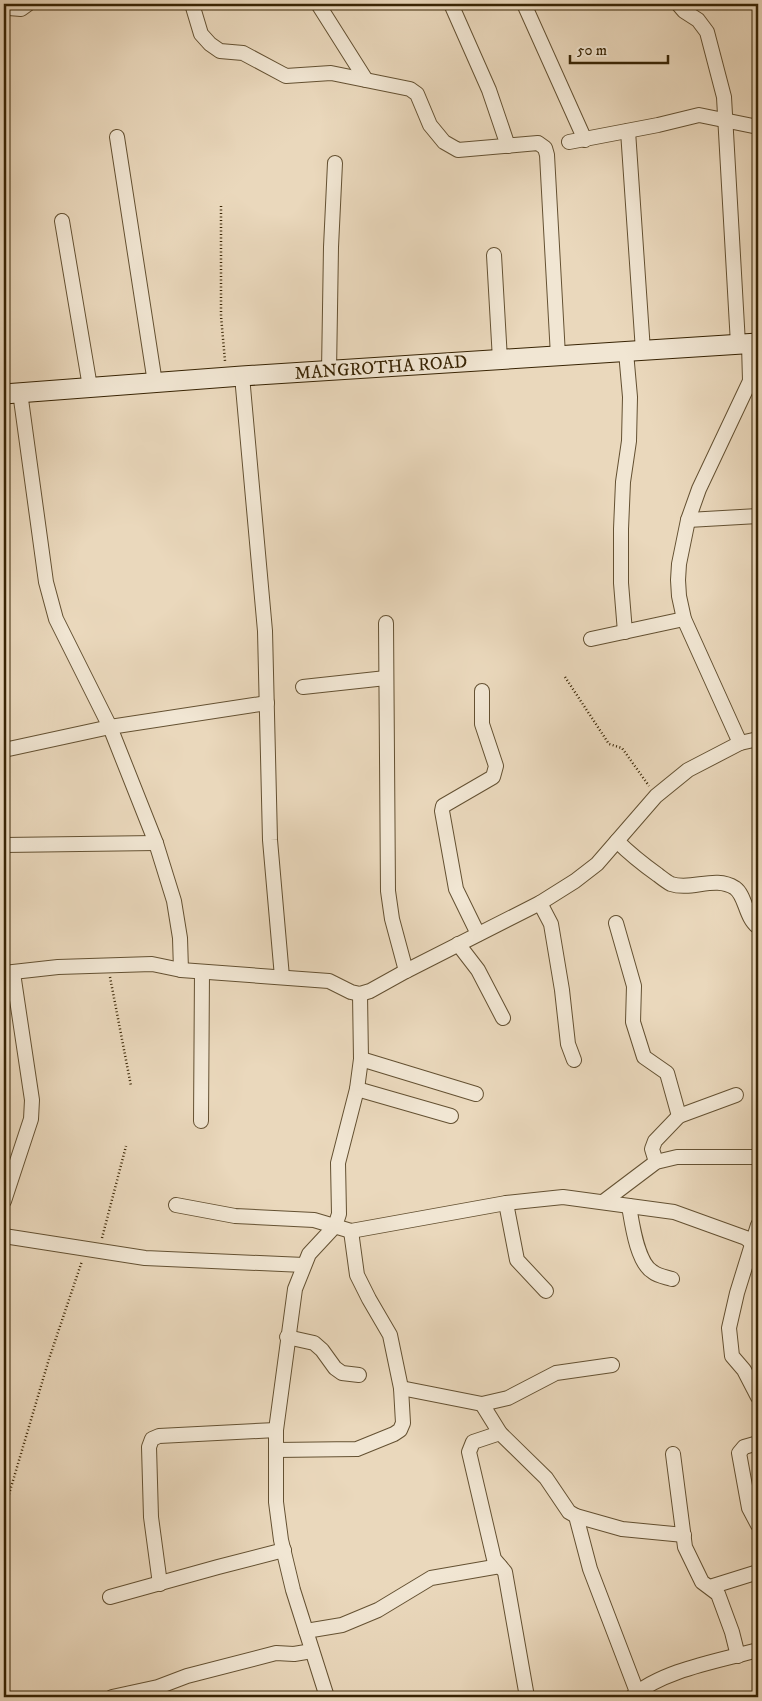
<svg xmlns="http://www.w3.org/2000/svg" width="762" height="1701" viewBox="0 0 762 1701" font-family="'IM FELL DW Pica',serif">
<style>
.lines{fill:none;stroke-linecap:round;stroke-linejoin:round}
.street-casing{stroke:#645132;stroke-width:16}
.secondary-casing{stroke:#382404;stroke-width:21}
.path{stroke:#382404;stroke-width:2.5;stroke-dasharray:1 2.5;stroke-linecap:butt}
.street{stroke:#f1e6d3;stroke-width:14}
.secondary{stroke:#f1e6d3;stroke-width:19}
.labels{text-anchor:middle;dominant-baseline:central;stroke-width:4;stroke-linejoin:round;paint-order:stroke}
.street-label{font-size:18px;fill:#382404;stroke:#f1e6d3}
</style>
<rect width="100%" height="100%" fill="#ead8bc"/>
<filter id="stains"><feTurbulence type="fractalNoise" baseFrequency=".004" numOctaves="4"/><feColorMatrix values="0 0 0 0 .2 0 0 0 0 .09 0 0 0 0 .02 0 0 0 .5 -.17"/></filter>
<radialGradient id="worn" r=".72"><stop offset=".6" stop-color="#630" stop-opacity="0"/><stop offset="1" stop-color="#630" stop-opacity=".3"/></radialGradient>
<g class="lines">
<defs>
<g id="street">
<polyline points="192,4 201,34 210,44 220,51 243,53 286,76 331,73 410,89 417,94 430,125 444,142 458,150 538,143 545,148 547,155 558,356"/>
<polyline points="318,4 366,80"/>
<polyline points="451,4 489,90 508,146"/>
<polyline points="524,4 585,140"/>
<polyline points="678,4 684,11 698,20 707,32 724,97 738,344"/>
<polyline points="4,5 9,8 21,9 28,4"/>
<polyline points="628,131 643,351"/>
<polyline points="117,137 155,383"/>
<polyline points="569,142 658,125 699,115 758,127"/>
<polyline points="62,221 90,387"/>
<polyline points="494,255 500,360"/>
<polyline points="329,371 331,247 335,163"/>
<polyline points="242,376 265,631 270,840 282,977"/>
<polyline points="20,392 46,582 56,619 110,727 156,843 174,901 180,938 181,970"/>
<polyline points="688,520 758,516"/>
<polyline points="386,623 388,891 392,919 406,971"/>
<polyline points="625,632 621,583 621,529 623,482 629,441 630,397 626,352"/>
<polyline points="591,639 684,619"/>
<polyline points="303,687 386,678"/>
<polyline points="740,743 684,619 679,596 678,580 679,564 688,520 699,489 750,381 749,344"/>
<polyline points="4,750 110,727 267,703"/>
<path d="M617 841C630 854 644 865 658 875 662 878 667 882 671 884 692 891 715 875 735 888 746 896 745 917 758 927"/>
<polyline points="4,845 156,843"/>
<polyline points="540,903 551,924 562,990 568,1044 574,1060"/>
<polyline points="616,923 634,986 633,1022 644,1057 667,1073 679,1116"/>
<polyline points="478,934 456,889 442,811 443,806 493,777 496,766 482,724 482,691"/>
<polyline points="458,944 478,970 503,1018"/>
<polyline points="4,973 58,967 152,964 181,970 329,981 351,992 360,994 370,991 406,971 540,903 575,881 597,864 656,796 688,770 740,743 758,739"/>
<polyline points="361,1059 476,1094"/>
<polyline points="357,1089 451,1116"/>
<polyline points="201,1121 202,972"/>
<polyline points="656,1162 652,1149 655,1141 679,1116 736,1095"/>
<polyline points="4,1201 31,1119 32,1100 13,973"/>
<polyline points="603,1202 656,1162 677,1157 758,1157"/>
<polyline points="506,1203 517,1260 546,1291"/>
<polyline points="176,1205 235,1216 314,1220 351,1231 506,1203 563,1197 674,1212 746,1238 758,1248"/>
<path d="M629 1206C632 1223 637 1263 653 1272 658 1276 666 1277 672 1279"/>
<polyline points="758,1225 737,1293 729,1328 732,1356 744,1370 758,1397"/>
<polyline points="4,1236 145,1258 304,1265"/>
<polyline points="287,1337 314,1343 322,1350 335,1368 342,1373 359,1375"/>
<polyline points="401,1388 482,1404 508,1398 556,1373 612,1365"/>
<polyline points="482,1404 500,1433 546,1478 569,1512 576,1516 622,1529 684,1535"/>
<polyline points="500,1433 473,1442 469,1452 494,1559 505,1572 527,1697"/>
<polyline points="758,1443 744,1447 739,1453 749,1508 758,1525"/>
<polyline points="276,1450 357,1449 394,1434 400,1430 403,1423 401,1388 390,1335 369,1299 357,1275 351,1231"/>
<polyline points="673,1454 685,1547 702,1582 718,1594 732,1632 738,1656"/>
<polyline points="576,1516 590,1569 637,1692"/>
<polyline points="160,1584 151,1517 149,1447 152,1439 159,1436 276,1430"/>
<polyline points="710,1587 758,1572"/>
<polyline points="110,1597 218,1567 284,1550"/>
<polyline points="306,1631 342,1625 378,1610 431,1578 500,1566"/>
<polyline points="112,1697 158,1687 187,1676 276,1653 294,1654 312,1651"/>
<polyline points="327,1697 293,1590 281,1540 276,1502 276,1430 295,1289 309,1254 335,1226 339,1214 338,1163 357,1089 361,1059 360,994"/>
<path d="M632 1697C662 1670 719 1661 758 1650"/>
</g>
<polyline id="secondary" points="4,394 242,376 758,343"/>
</defs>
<!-- street casing -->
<use href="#street" class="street-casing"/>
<!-- secondary casing -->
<use href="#secondary" class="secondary-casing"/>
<!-- path -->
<g class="path">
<polyline points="221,206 221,316 225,361"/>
<polyline points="565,677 609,744 622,748 649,786"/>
<polyline points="110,977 131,1086"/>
<polyline points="102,1238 126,1146"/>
<polyline points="4,1511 49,1359 82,1261"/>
</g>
<!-- street -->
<use href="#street" class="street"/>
<!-- secondary -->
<use href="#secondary" class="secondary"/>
</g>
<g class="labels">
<!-- street labels -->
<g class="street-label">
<text transform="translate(381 368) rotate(-4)">MANGROTHA ROAD</text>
</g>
</g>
<!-- margin -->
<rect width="762" height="1701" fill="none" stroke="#ead8bc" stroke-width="20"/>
<rect x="5" y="5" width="752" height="1691" fill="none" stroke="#382404" stroke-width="2.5"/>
<rect x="10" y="10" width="742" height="1681" fill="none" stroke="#382404"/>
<!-- scale -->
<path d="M570 55v8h98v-8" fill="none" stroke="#382404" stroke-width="2.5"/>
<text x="577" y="55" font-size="15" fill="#382404" stroke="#f1e6d3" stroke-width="4" paint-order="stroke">50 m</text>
<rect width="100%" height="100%" filter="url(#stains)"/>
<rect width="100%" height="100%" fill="url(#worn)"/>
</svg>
